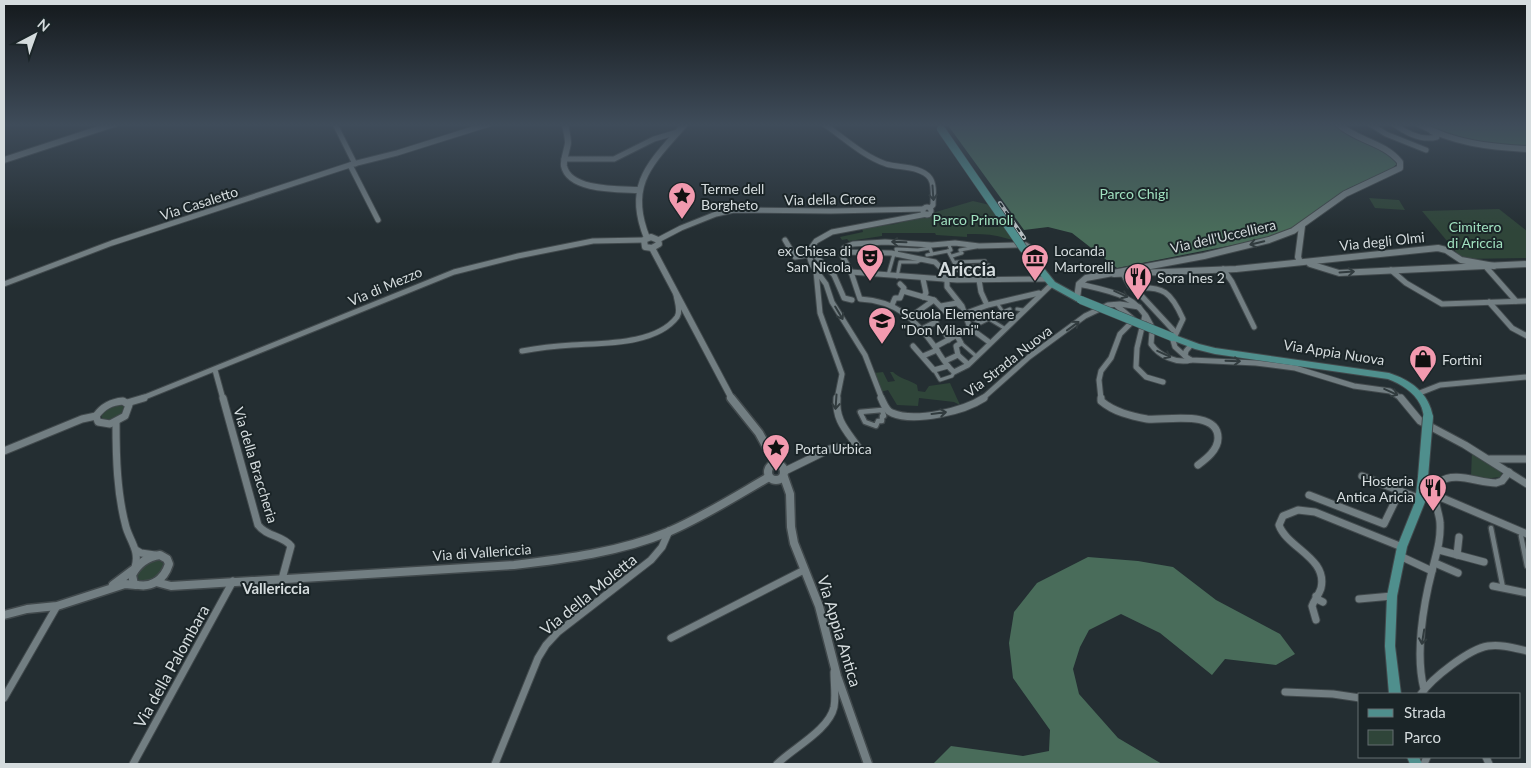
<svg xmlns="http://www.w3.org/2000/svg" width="1531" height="768" viewBox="0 0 1531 768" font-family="Lato,sans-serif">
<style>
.green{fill:#2f4539}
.forest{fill:#496c5a}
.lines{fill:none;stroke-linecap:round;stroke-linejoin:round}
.pedestrian-far1-casing{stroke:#41494c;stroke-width:5}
.pedestrian-casing{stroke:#41494c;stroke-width:7}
.minor-far1-casing{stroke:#41494c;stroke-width:7}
.minor-casing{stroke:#41494c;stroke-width:9}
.tertiary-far1-casing{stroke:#41494c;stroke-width:8}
.tertiary-casing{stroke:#41494c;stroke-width:11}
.primary-casing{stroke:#41494c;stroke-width:2}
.pedestrian-far1{stroke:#727e82;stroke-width:3}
.pedestrian{stroke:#727e82;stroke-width:4.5}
.minor-far1{stroke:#727e82;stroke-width:5}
.minor{stroke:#727e82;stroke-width:7}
.tertiary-far1{stroke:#727e82;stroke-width:6}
.tertiary{stroke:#727e82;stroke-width:8}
.primary{fill:#4f8f8d;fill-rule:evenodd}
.rail-casing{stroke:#b8bfc2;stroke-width:4}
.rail{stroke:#1b2528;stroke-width:2;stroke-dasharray:5;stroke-linecap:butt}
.minor-bridge-casing{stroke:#41494c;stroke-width:9;stroke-linecap:butt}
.primary-bridge-far1-casing{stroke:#41494c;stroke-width:9;stroke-linecap:butt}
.primary-bridge-casing{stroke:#41494c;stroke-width:12;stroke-linecap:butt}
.minor-bridge{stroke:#727e82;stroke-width:7}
.primary-bridge-far1{stroke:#4f8f8d;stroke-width:8}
.primary-bridge{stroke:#4f8f8d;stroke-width:10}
.oneway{stroke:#313b3e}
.labels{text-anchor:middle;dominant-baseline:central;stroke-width:4;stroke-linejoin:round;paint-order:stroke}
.poi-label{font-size:14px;fill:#d5dcde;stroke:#1b2528;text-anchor:start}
.park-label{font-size:14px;fill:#a0e0bf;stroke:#1b2528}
.street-label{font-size:14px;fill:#d5dcde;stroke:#1b2528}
.neighbourhood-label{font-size:15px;font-weight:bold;fill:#d5dcde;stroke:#1b2528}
.near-street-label{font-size:16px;fill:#d5dcde;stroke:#1b2528}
.district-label{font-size:19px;font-weight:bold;fill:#d5dcde;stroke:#1b2528}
</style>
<rect width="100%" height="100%" fill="#242e32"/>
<!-- green -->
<g class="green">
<polygon points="1369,198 1399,200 1405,210 1375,208"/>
<path d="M973 201 990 205 1013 240C1007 239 1003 237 997 236 987 234 977 234 967 234V237L936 235 935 233H882V236L849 241 847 239 842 240 840 237 863 232 862 228 895 224Z"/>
<polygon points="1499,209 1527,231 1527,258 1462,259 1422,211"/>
<path d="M883 372 888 382 895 381 890 372H893C898 378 910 380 917 385L918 391 925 392 929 386 950 383 960 405 954 402 919 398 918 406 897 405 888 390 881 392 874 373Z"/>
<polygon points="119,404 124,406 123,414 108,421 103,420 101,415 105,410"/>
<polygon points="1472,451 1499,469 1502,473 1500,477 1484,479 1471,477"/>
<path d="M157 559 163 563 164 566C161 577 150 584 139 580L137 574 144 563Z"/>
</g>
<!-- forest -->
<g class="forest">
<path d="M947 124H1335C1351 141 1374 145 1394 156L1397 164 1390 170 1347 189 1298 225 1273 237 1117 268 1072 233 1048 227 1024 230Z"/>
<polygon points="1419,124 1527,124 1527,149 1454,138"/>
<polygon points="1088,557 1138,561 1173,567 1216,600 1280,634 1295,654 1276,665 1225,659 1212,675 1160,633 1121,614 1089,630 1080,647 1073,669 1079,694 1118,738 1162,764 933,764 951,746 1023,756 1049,751 1050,730 1013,678 1009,643 1014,612 1037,583"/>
</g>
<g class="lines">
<defs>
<g id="pedestrian-far1">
<polyline points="948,243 951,250 948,251 958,270"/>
<polyline points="897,255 896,249 918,250 930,248 932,254"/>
<polyline points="927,255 948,251"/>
<polyline points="952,256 962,253 960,250 976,247"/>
<polyline points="956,262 985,261"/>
<polyline points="964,269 966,280"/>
<polyline points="888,275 894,254"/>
<polyline points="897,277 900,262 917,262 921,260"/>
<polyline points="997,303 1003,312 1010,309"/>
<polyline points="1017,309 1023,310"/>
<polyline points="968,317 981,323 989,319 1004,328"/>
<polyline points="936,322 949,341"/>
<polyline points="961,343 976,356"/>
<polyline points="934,370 940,380 952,376 954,372"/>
</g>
<g id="pedestrian">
<polygon points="882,410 884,416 882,416 882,421 878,421 876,426 865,422 860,412"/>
<polyline points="1491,528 1503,588"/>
<polyline points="1521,536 1527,566"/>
</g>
<g id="minor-far1">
<polyline points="335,124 355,164"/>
<path d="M824 124C844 138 863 156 886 164 900 168 921 166 930 178 935 185 933 197 933 205L930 208"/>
<polyline points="1370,124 1386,134 1426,150"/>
<path d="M1394 124C1406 133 1422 141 1437 137V134L1432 132"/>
<polyline points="564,159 614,159 654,139 678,132"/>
<polyline points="350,165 378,220"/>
<circle cx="927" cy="211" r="4"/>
<polyline points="658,240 681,228 716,214 734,210 831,211 923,209"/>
<polyline points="785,240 795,257 808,255"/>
<path d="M1017 245 979 246 955 243 932 245 885 242 853 244 844 248 842 255 851 272 860 299C897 301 915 319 935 347 941 356 946 366 954 372L968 365 1052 284"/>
<polyline points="1026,245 1034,250 1033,259"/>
<polyline points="809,249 834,275 844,298 852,300"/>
<polyline points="842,252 891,253 935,262 942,269 944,279"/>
<polyline points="1486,267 1516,301"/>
<polyline points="1223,269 1232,282 1254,327"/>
<polyline points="1391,270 1406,283 1442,304 1527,301"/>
<polyline points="816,271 820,313 842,374 837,399"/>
<polyline points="942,271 988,266"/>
<polyline points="851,272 957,280 1047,279"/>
<polyline points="1123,274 1130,286 1137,291 1175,332"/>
<polyline points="923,279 926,293 923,297"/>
<polyline points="979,280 981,292 987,305"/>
<polyline points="4,284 112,243 353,164 397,153 489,124"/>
<path d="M1079 284C1109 291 1137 294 1151 325"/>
<path d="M1134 288C1164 286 1171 292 1183 319L1174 338"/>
<polyline points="903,291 934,300"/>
<polyline points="1489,302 1512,328 1527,336"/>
<polyline points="892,305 895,298 900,298 904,288 900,284"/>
<polyline points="941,306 957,303 960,306"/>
<polyline points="969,312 988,305 1039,293"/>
<polyline points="1145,315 1137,348 1136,367 1146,377 1163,382"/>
<polyline points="910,317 934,300 951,317"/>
<polyline points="970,328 989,342"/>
<polyline points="922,329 936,322"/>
<path d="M1152 332 1151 344C1159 356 1177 364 1191 360"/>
<polyline points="957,336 961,343 956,346 958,355"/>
<polyline points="1172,337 1175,347 1185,356 1186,351 1191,345"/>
<polyline points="913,346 934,370 948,366"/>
<polyline points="935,347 970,328 962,306 947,287 947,280"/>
<path d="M522 351C538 348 555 346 572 345 602 343 656 345 677 317 681 311 677 302 676 295"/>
<polyline points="923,356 937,350"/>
<polyline points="1185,356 1191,360 1256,363 1295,368 1354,386 1390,391 1402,399"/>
<polyline points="945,361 958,355 968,364"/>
<polyline points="215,370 223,399"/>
<polyline points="1417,394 1440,385 1527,377"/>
<polyline points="140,399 454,272 518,256 593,241 644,240"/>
<polyline points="882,399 865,355 832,302 826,284 812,265 808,252 816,241 832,232 927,214"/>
<polyline points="982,399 1029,357 1085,316 1108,305 1120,304 1139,307"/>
<polyline points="1101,399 1099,380 1101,371 1111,358 1120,334 1134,320 1116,305"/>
</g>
<g id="minor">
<path d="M223 398 258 525C267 537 282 535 291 546L282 579"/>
<path d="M881 398C884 404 886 411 892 413 915 423 964 411 984 398"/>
<path d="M1101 398V401C1114 412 1131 416 1147 419 1164 421 1218 409 1218 438 1218 450 1206 459 1198 465"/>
<polyline points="1401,398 1420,421 1465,445 1527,484"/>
<path d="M123 401 129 405 125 416 110 424 98 422 96 416C103 406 111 402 123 401Z"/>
<polyline points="127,403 144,398"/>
<path d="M116 423C116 457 117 494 126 527 130 541 140 551 135 567"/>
<polyline points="4,451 82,419 96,416"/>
<polyline points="1490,459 1527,459"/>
<path d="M785 471 830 449 839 447 854 450 858 447C846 430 835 420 837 398"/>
<polyline points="1362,476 1400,491"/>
<polyline points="1309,495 1384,524 1400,491 1421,499"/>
<polyline points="1440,497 1527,534"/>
<polyline points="136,550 141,553 155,555"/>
<polyline points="1439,550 1484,562"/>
<polyline points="1457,555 1459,537"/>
<polyline points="1400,556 1432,571"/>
<polyline points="1435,563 1458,573"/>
<polyline points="1493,586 1527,593"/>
<polyline points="1316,596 1317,599 1323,602"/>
<polyline points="1359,599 1392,596"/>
<path d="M1316 620 1312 606C1314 600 1319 595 1321 588 1328 558 1287 548 1279 525L1283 516 1298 510 1315 512 1402 547"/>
<polyline points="671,638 804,570"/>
<path d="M1424 689C1415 655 1423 606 1432 571 1436 554 1441 541 1440 523 1440 512 1428 491 1440 482 1454 471 1479 483 1496 483L1502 481 1509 472"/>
<polyline points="1285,692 1333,694 1360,698"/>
<path d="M1421 694C1432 678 1469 649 1488 646 1501 644 1514 648 1527 651"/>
<polyline points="4,698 57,606"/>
<polyline points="1486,757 1489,764"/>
<polyline points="133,764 233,581"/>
<polyline points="495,764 538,658 546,645 558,632 651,560 662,547 669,531"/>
<path d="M777 764C793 748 829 730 834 707 836 696 834 684 834 672"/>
<polyline points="1424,764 1427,757"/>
</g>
<g id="tertiary-far1">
<path d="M565 124C566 130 568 137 568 143 567 150 563 160 564 166 569 191 619 189 638 190"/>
<path d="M1419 124C1453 143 1489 147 1527 149"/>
<polyline points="4,160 114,124"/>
<polygon points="651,237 658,240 659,244 652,248 645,247 644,240"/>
<path d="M647 238C625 184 651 163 685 124"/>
<polyline points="652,248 732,399"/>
<polyline points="1300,262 1298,257 1302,226"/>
<polyline points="1310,264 1339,273 1527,264"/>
<polyline points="1114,274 1236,269 1438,248 1446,250 1461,260 1494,266"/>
<path d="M1077 298 1079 284 1086 278 1204 256 1269 240 1293 231 1345 194 1400 168V162C1384 142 1357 141 1338 124"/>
</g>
<g id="tertiary">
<polyline points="731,398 759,433 776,464"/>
<circle cx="776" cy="472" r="8"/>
<polyline points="784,477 790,494 791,527 794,543 819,606 837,676 868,764"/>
<path d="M160 555 167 559 169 564C164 580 151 589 134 584L132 575C138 563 147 557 160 555Z"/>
<path d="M156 582 171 586 514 565C565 559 620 552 668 532 703 517 736 496 769 477"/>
<polyline points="113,585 133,570"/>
<polyline points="4,615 27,609 57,606 125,584 136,585"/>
</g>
<g id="primary">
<polygon points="1023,245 1026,246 1055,282 1084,298 1085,300 1084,302 1078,302 1049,286 1020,250 1019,248 1020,246"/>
<path d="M1172 334 1199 344 1215 348 1389 373C1411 380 1429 393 1433 417L1431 420H1425C1423 414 1423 409 1420 404 1414 392 1401 384 1388 379L1215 354 1195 349 1169 339 1168 337Z"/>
<polygon points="1423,473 1426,474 1428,477 1425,502 1407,547 1397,596 1395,646 1401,694 1389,694 1385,646 1387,596 1397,547 1415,502 1418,477 1420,474"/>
<polygon points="1407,757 1419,757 1422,764 1410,764"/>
</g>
</defs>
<!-- pedestrian-far1 casing -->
<use href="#pedestrian-far1" class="pedestrian-far1-casing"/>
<!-- pedestrian casing -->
<use href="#pedestrian" class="pedestrian-casing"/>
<!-- minor-far1 casing -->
<use href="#minor-far1" class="minor-far1-casing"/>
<!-- minor casing -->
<use href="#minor" class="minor-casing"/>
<!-- tertiary-far1 casing -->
<use href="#tertiary-far1" class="tertiary-far1-casing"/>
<!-- tertiary casing -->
<use href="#tertiary" class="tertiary-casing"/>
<!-- primary casing -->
<use href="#primary" class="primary-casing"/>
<!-- pedestrian-far1 -->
<use href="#pedestrian-far1" class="pedestrian-far1"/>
<!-- pedestrian -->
<use href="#pedestrian" class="pedestrian"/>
<!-- minor-far1 -->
<use href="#minor-far1" class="minor-far1"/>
<!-- minor -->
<use href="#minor" class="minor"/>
<!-- tertiary-far1 -->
<use href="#tertiary-far1" class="tertiary-far1"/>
<!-- tertiary -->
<use href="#tertiary" class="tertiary"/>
<!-- primary -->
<use href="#primary" class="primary"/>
<defs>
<polyline id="rail" points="1000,203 1024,238"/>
</defs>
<!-- rail casing -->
<use href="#rail" class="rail-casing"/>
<!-- rail -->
<use href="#rail" class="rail"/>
<defs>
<polyline id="minor-bridge" points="1422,490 1440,497"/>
<g id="primary-bridge-far1">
<polyline points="941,129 1023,248"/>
<polyline points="1081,300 1172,337"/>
</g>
<polyline id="primary-bridge" points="1423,477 1428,417"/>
</defs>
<!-- minor-bridge casing -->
<use href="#minor-bridge" class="minor-bridge-casing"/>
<!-- primary-bridge-far1 casing -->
<use href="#primary-bridge-far1" class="primary-bridge-far1-casing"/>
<!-- primary-bridge casing -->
<use href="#primary-bridge" class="primary-bridge-casing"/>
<!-- minor-bridge -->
<use href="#minor-bridge" class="minor-bridge"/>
<!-- primary-bridge-far1 -->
<use href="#primary-bridge-far1" class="primary-bridge-far1"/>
<!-- primary-bridge -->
<use href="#primary-bridge" class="primary-bridge"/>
</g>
<!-- one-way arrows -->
<defs><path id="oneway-shaft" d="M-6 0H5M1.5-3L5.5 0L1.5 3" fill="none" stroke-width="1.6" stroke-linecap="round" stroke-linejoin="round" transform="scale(1.25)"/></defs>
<g class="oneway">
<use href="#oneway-shaft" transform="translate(933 193) rotate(86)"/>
<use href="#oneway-shaft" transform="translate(899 242) rotate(-178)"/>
<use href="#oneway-shaft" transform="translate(1257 243) rotate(166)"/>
<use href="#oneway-shaft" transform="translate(1347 272) rotate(-4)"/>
<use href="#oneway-shaft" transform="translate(1121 294) rotate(24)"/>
<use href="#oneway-shaft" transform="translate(839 313) rotate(59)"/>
<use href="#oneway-shaft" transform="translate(1073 326) rotate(-36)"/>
<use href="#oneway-shaft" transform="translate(1164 354) rotate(25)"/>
<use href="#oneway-shaft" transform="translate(1233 361) rotate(2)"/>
<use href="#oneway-shaft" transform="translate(1391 392) rotate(24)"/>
<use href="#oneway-shaft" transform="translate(836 402) rotate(94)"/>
<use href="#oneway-shaft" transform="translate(939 413) rotate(-7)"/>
<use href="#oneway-shaft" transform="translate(1423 637) rotate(99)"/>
</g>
<!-- sky -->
<linearGradient id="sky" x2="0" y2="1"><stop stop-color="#14191c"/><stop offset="0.54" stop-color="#3f4c5a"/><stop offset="1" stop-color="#3f4c5a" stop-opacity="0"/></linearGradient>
<rect width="1531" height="231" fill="url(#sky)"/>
<!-- icons -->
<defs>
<symbol id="sight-pin" viewBox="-11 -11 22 30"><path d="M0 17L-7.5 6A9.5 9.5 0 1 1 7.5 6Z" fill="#f29aaf" stroke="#1b2528"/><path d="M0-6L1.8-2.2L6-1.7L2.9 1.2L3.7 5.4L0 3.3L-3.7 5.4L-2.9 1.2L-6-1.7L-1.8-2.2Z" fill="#111"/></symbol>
<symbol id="theatre-pin" viewBox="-11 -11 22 30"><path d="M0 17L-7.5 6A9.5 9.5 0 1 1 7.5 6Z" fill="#f29aaf" stroke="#1b2528"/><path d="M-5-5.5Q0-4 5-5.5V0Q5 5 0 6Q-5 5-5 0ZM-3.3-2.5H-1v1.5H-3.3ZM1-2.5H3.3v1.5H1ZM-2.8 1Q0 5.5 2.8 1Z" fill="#111"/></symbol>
<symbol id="museum-pin" viewBox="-11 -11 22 30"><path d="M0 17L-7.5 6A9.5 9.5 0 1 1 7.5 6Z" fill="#f29aaf" stroke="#1b2528"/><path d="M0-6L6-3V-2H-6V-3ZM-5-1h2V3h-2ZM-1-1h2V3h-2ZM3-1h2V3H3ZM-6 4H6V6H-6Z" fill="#111"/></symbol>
<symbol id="restaurant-pin" viewBox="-11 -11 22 30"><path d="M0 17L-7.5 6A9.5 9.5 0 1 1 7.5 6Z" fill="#f29aaf" stroke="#1b2528"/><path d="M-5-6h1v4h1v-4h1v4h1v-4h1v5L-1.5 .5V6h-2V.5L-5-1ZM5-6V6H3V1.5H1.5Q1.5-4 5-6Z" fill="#111"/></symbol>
<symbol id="school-pin" viewBox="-11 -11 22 30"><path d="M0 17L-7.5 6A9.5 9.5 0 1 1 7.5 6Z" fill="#f29aaf" stroke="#1b2528"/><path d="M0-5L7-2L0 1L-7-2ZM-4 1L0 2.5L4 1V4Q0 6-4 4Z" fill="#111"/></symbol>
<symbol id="shop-pin" viewBox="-11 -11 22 30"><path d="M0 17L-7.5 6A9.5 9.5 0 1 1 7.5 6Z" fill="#f29aaf" stroke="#1b2528"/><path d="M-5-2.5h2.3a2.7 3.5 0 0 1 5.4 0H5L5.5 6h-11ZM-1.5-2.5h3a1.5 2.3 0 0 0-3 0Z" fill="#111"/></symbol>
</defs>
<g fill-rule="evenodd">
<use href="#sight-pin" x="666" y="180" width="32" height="43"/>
<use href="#theatre-pin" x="854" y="242" width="32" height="43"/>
<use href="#museum-pin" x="1019" y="242" width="32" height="43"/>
<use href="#restaurant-pin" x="1122" y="261" width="32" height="43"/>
<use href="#school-pin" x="866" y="305" width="32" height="43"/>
<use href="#shop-pin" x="1407" y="343" width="32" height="43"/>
<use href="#sight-pin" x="760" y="432" width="32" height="43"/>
<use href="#restaurant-pin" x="1417" y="472" width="32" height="43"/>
</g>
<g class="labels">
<!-- poi labels -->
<g class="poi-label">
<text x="701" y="188">Terme dell<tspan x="701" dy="16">Borgheto</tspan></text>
<text x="851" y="250" text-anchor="end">ex Chiesa di<tspan x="851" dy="16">San Nicola</tspan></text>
<text x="1054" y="250">Locanda<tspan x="1054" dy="16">Martorelli</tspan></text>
<text x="1157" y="277">Sora Ines 2</text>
<text x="901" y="313">Scuola Elementare<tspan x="901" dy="16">"Don Milani"</tspan></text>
<text x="1442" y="359">Fortini</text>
<text x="795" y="448">Porta Urbica</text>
<text x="1414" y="480" text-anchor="end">Hosteria<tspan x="1414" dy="16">Antica Aricia</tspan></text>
</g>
<!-- park labels -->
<g class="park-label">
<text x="1134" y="193">Parco Chigi</text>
<text x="973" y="219">Parco Primoli</text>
<text x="1475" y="226">Cimitero<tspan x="1475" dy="16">di Ariccia</tspan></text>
</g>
<!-- street labels -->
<g class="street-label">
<text transform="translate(830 199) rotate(-1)">Via della Croce</text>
<text transform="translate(199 203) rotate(-18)">Via Casaletto</text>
<text transform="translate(1223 236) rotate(-13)">Via dell'Uccelliera</text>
<text transform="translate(1382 241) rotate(-6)">Via degli Olmi</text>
<text transform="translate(385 286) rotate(-23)">Via di Mezzo</text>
<text transform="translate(1334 352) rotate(9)">Via Appia Nuova</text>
<text transform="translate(1008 361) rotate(-38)">Via Strada Nuova</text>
<text transform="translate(256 465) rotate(73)">Via della Braccheria</text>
<text transform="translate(482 552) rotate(-4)">Via di Vallericcia</text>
</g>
<!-- neighbourhood labels -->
<g class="neighbourhood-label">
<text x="276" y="588">Vallericcia</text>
</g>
<!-- near-street labels -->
<g class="near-street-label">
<text transform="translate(588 594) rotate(-39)">Via della Moletta</text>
<text transform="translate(840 631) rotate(73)">Via Appia Antica</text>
<text transform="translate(171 666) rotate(-61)">Via della Palombara</text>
</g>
<!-- district labels -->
<g class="district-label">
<text x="967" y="268">Ariccia</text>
</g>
</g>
<!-- border -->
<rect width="1531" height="768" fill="none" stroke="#d5dcde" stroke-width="10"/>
<!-- legend -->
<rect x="1358" y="693" width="162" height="65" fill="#1b2528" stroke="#656e71"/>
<rect x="1368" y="709" width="25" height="8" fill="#4f8f8d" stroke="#656e71"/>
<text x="1404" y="718" font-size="15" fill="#d5dcde">Strada</text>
<rect x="1368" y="730" width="25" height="15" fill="#2f4539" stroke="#656e71"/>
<text x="1404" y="743" font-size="15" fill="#d5dcde">Parco</text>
<!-- north arrow -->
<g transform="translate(35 35) rotate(41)" stroke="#1b2528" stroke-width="4" paint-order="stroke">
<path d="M0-4L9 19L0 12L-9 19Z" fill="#d5dcde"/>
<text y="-8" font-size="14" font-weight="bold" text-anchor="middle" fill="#d5dcde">N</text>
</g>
</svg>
